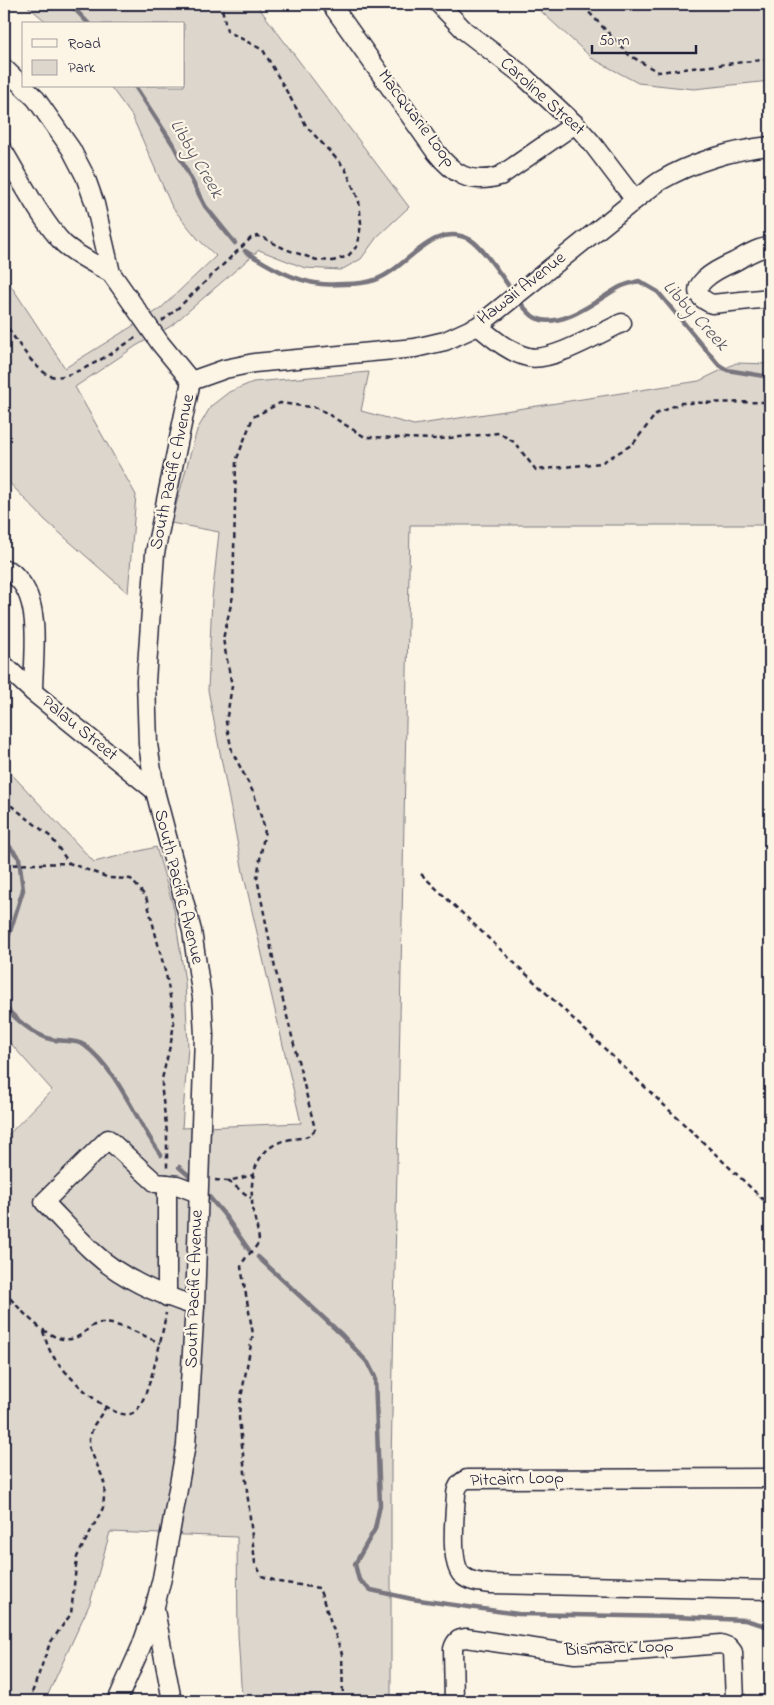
<svg xmlns="http://www.w3.org/2000/svg" width="774" height="1705" viewBox="0 0 774 1705" font-family="'Indie Flower',sans-serif">
<style>
.green{fill:#dcd6cc;stroke:#7f7c84}
.lines{fill:none;stroke-linecap:round;stroke-linejoin:round}
.stream{stroke:#78757e;stroke-width:4.5}
.minor-casing{stroke:#22223b;stroke-width:21}
.path{stroke:#22223b;stroke-width:2.5;stroke-dasharray:5 4;stroke-linecap:butt}
.minor{stroke:#fcf5e5;stroke-width:18}
.labels{text-anchor:middle;dominant-baseline:central;stroke-width:4.5;stroke-linejoin:round;paint-order:stroke}
.street-label{font-size:18px;fill:#22223b;stroke:#fcf5e5}
.water-label{font-size:19px;font-style:italic;fill:#545362;stroke:#fcf5e5}
</style>
<rect width="100%" height="100%" fill="#fcf5e5"/>
<filter id="ink" filterUnits="userSpaceOnUse"><feTurbulence type="fractalNoise" baseFrequency=".02" numOctaves="2"/><feDisplacementMap in="SourceGraphic" scale="10" xChannelSelector="R" yChannelSelector="G"/><feConvolveMatrix kernelMatrix="1 2 1 2 8 2 1 2 1" color-interpolation-filters="sRGB"/></filter>
<g filter="url(#ink)">
<!-- green -->
<g class="green">
<polygon points="25,4 256,4 409,207 377,237 361,259 341,270 305,268 259,250 171,326 136,346 75,387 136,495 128,593 45,520 4,477 4,275 65,368 160,309 216,256 198,239 172,207 132,116 110,86 184,86 184,24 49,24"/>
<polygon points="533,4 770,4 770,81 694,89 638,83 593,59"/>
<polygon points="736,363 770,364 770,525 410,525 391,1464 391,1701 242,1701 238,1635 237,1537 110,1532 90,1603 45,1701 4,1701 4,1139 52,1090 4,1036 4,766 94,862 156,847 174,909 185,982 188,1047 182,1128 301,1123 243,872 208,690 212,598 219,532 171,523 197,430 211,406 229,392 253,382 369,372 361,411 414,425 699,381"/>
</g>
<g class="lines">
<!-- stream -->
<g class="stream">
<polyline points="70,4 89,24"/>
<polyline points="135,86 174,146 205,206 235,243"/>
<path d="M245 251C268 266 294 281 321 284 329 285 337 284 344 284 354 284 366 283 375 280 407 269 433 219 471 240 485 249 503 279 514 293"/>
<path d="M518 300C523 306 528 313 534 317 560 332 599 298 620 287 626 284 633 283 639 281L658 292 718 364 727 370 770 377"/>
<polyline points="4,840 19,858 23,890 7,941 4,963"/>
<path d="M4 1006C17 1020 31 1033 50 1039 60 1042 76 1039 84 1045 118 1070 136 1121 161 1155"/>
<polyline points="179,1167 194,1180"/>
<polyline points="204,1191 223,1213 249,1250"/>
<polyline points="258,1257 342,1335 368,1363 375,1377 380,1505 375,1529 355,1564 359,1580 371,1590 412,1599 518,1614 676,1617 745,1620 770,1627"/>
</g>
<defs>
<g id="minor">
<path d="M331 4 435 151C453 174 470 185 500 176L575 124"/>
<polyline points="439,4 465,31 520,73 575,124 591,142 635,200"/>
<polyline points="4,68 36,99 71,149 85,176 95,204 111,273 160,343 191,381 155,553 146,681 148,744 155,791 192,931 202,998 204,1035 195,1306 186,1445 162,1578 154,1610 141,1647 117,1701"/>
<path d="M4 152C20 179 43 223 64 244 78 256 95 264 111 273"/>
<path d="M770 247C758 247 745 256 734 262 720 268 676 289 712 304L770 298"/>
<path d="M478 326C493 338 508 352 528 357 550 363 600 333 622 323"/>
<path d="M191 381 225 369 254 363 415 348 445 341 478 326 635 200C643 194 651 187 660 181 692 162 733 150 770 146"/>
<path d="M4 570C12 570 14 574 19 580 42 605 33 659 33 692"/>
<polyline points="4,665 33,692 155,791"/>
<polyline points="167,1184 167,1297"/>
<path d="M195 1306C158 1294 122 1279 93 1252 76 1236 60 1218 44 1202L108 1139 156 1183 177 1185 198 1193"/>
<path d="M770 1478 467 1479C460 1482 457 1486 456 1494 455 1512 449 1562 462 1575 469 1582 481 1583 491 1584L770 1590"/>
<polyline points="155,1610 172,1701"/>
<path d="M454 1701 453 1649C455 1641 458 1639 466 1638L575 1654 624 1652 721 1644 729 1647 733 1652 735 1701"/>
</g>
</defs>
<!-- minor casing -->
<use href="#minor" class="minor-casing"/>
<!-- path -->
<g class="path">
<polyline points="574,4 584,7 629,55 658,72 770,59"/>
<path d="M4 321C12 335 35 371 51 376 71 382 121 347 138 336"/>
<polyline points="162,321 178,308 251,238 257,236 262,237 285,249 317,260 333,261 348,256 358,245 361,223 359,201 345,168 307,127 263,50 227,31 221,4"/>
<polyline points="4,800 51,837 69,863 109,878 131,879 146,897 167,979 171,1002 174,1023 171,1042 162,1079 162,1092 167,1133 167,1168"/>
<polyline points="4,865 69,863"/>
<polyline points="421,874 770,1206"/>
<polyline points="215,1180 228,1181 253,1175"/>
<polyline points="228,1181 251,1198"/>
<path d="M4 1292C20 1308 50 1347 75 1338 85 1334 90 1324 101 1323 121 1323 142 1335 160 1343"/>
<path d="M43 1331C46 1340 48 1349 53 1356 63 1372 117 1429 136 1411 149 1398 163 1333 166 1313"/>
<polyline points="29,1701 50,1643 71,1614 77,1557 103,1508 105,1486 102,1476 89,1447 89,1439 94,1425 106,1407"/>
<path d="M343 1701 342 1654 319 1588 279 1582 262 1576 255 1563 239 1418 240 1403 253 1334 241 1267C244 1256 255 1251 259 1241 258 1227 252 1213 252 1199 250 1169 260 1144 292 1139 301 1138 310 1138 315 1129L275 968 257 878 265 829 254 794 232 751 226 722 232 686 223 639 233 596 236 461 253 417 280 403 318 408 365 437 440 439 499 433 514 442 536 470 601 463 633 444 656 414 681 403 770 402"/>
</g>
<!-- minor -->
<use href="#minor" class="minor"/>
</g>
</g>
<g class="labels">
<!-- street labels -->
<g class="street-label">
<text transform="translate(542 97) rotate(42)">Caroline Street</text>
<text transform="translate(416 119) rotate(53)">MacQuarie Loop</text>
<text transform="translate(522 289) rotate(-38)">Hawaii Avenue</text>
<text transform="translate(173 472) rotate(-78)">South Pacific Avenue</text>
<text transform="translate(79 729) rotate(39)">Palau Street</text>
<text transform="translate(178 887) rotate(76)">South Pacific Avenue</text>
<text transform="translate(195 1289) rotate(-88)">South Pacific Avenue</text>
<text transform="translate(517 1480) rotate(-2)">Pitcairn Loop</text>
<text transform="translate(619 1649) rotate(-2)">Bismarck Loop</text>
</g>
<!-- water labels -->
<g class="water-label">
<text transform="translate(196 159) rotate(60)">Libby Creek</text>
<text transform="translate(695 316) rotate(48)">Libby Creek</text>
</g>
</g>
<!-- margin -->
<rect width="774" height="1705" fill="none" stroke="#fcf5e5" stroke-width="20"/>
<rect x="10" y="10" width="754" height="1685" fill="none" stroke="#22223b" stroke-width="2" filter="url(#ink)"/>
<!-- legend -->
<rect x="22" y="22" width="162" height="65" fill="#fcf5e5" stroke="#a5a1a1"/>
<rect x="32" y="39" width="25" height="8" fill="#fcf5e5" stroke="#a5a1a1"/>
<text x="68" y="48" font-size="15" fill="#22223b">Road</text>
<rect x="32" y="60" width="25" height="15" fill="#dcd6cc" stroke="#a5a1a1"/>
<text x="68" y="72" font-size="15" fill="#22223b">Park</text>
<!-- scale -->
<path d="M592 45v8h104v-8" fill="none" stroke="#22223b" stroke-width="2.5"/>
<text x="599" y="45" font-size="15" fill="#22223b" stroke="#fcf5e5" stroke-width="4" paint-order="stroke">50 m</text>
</svg>
